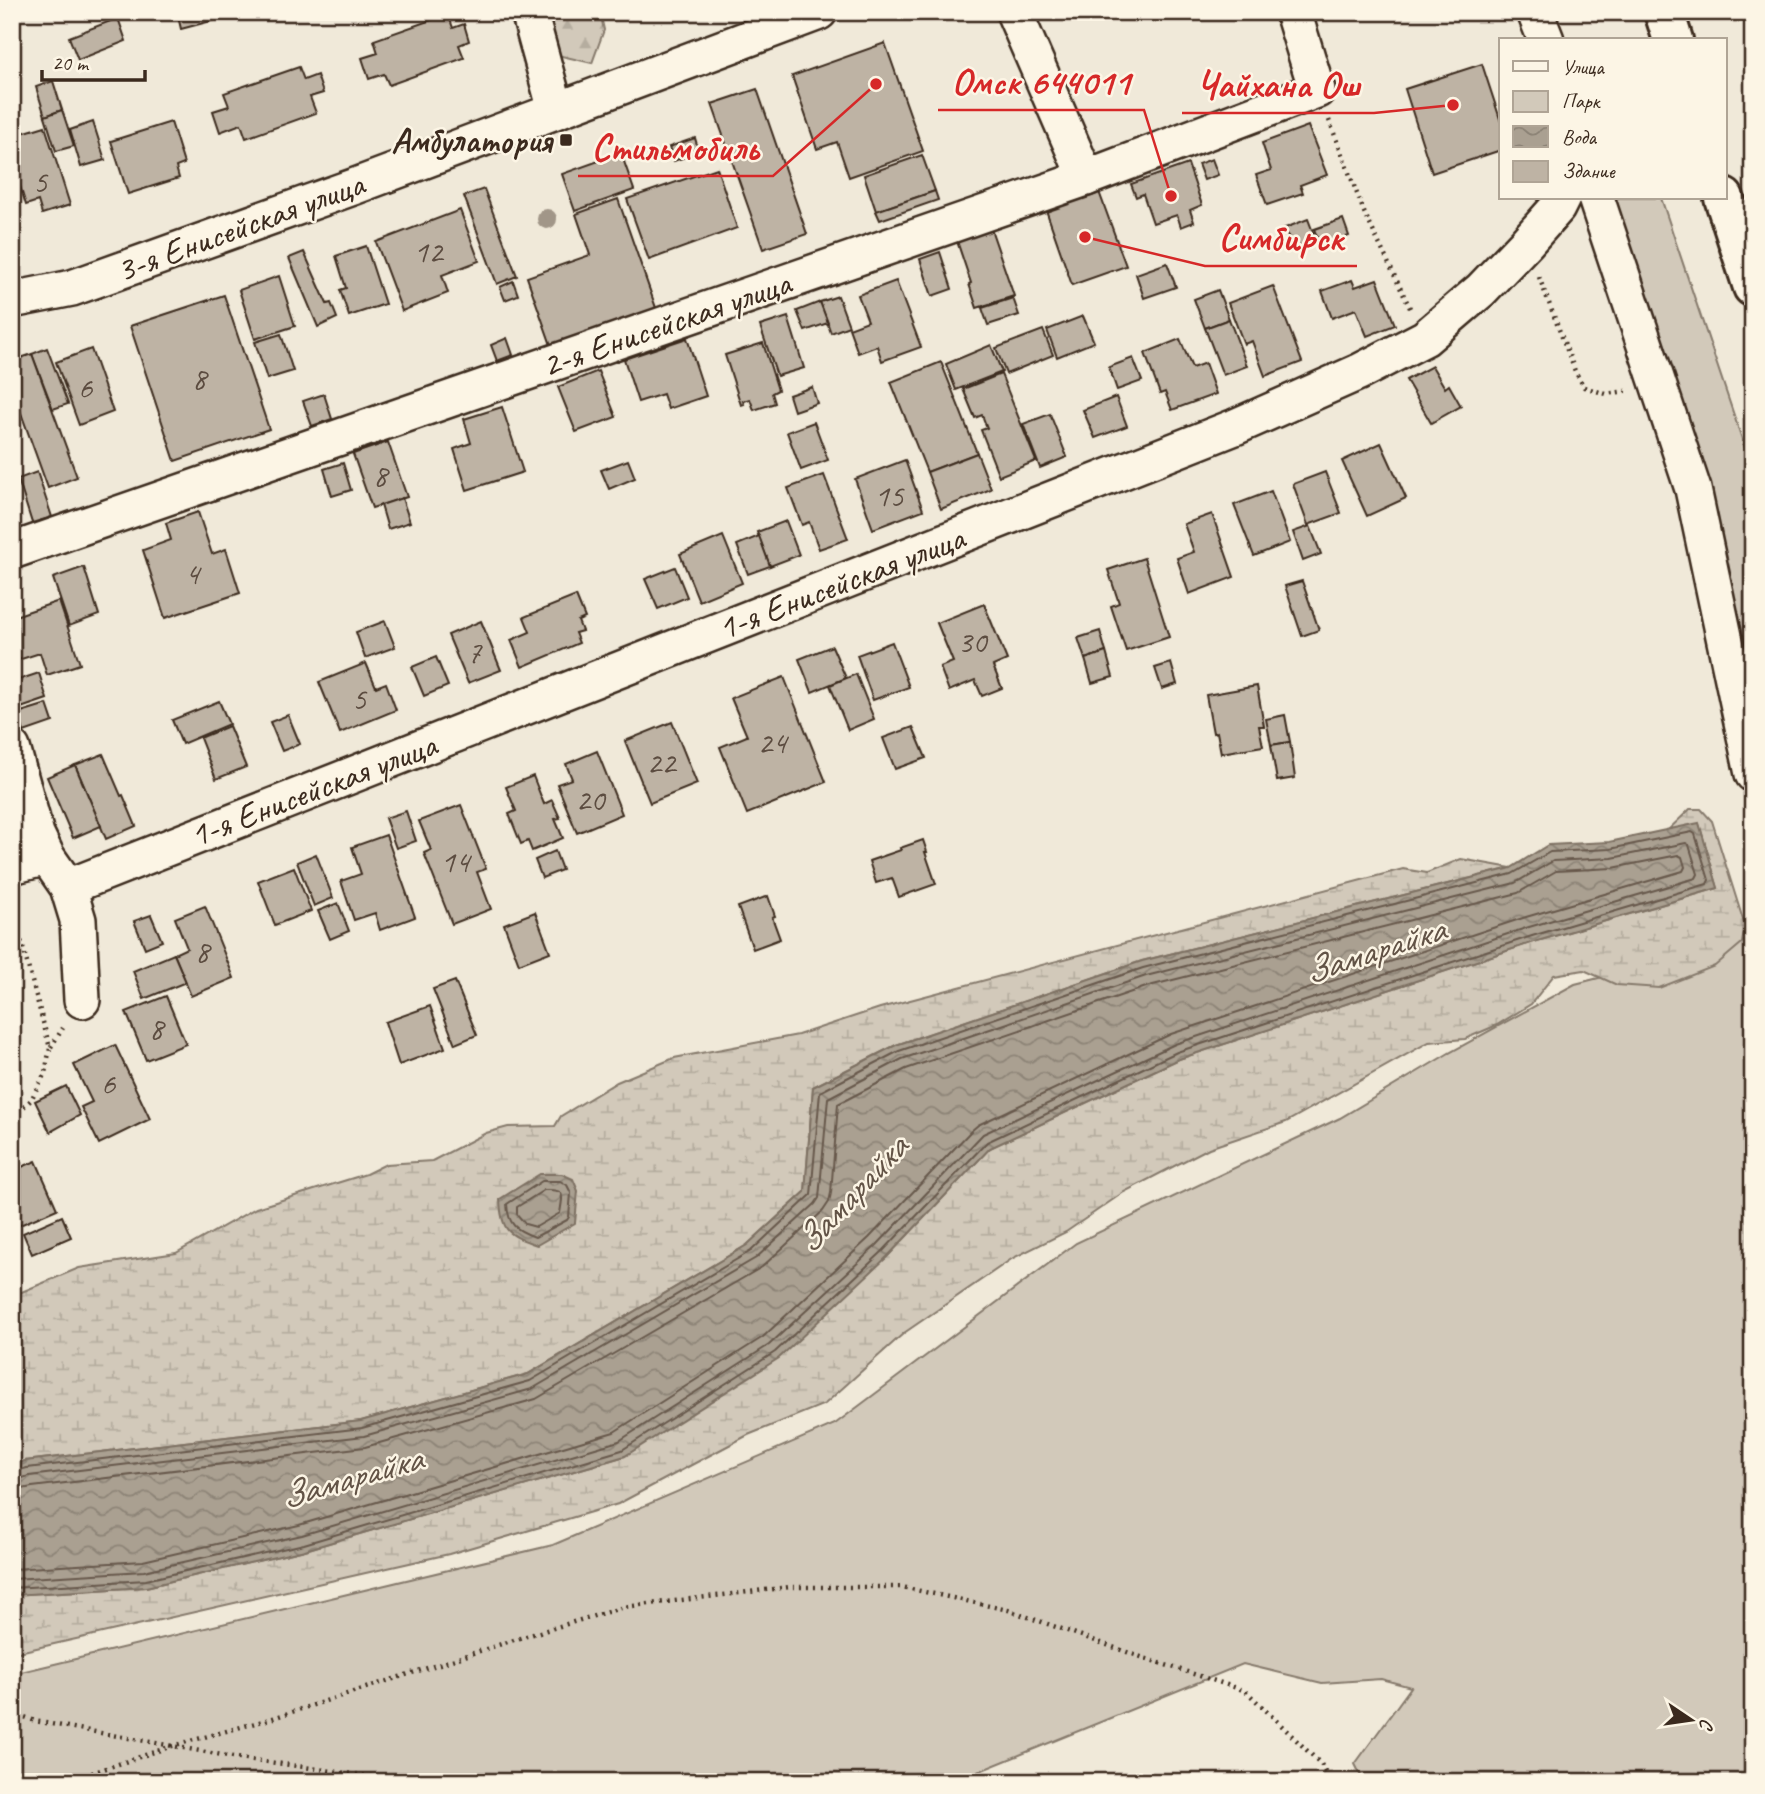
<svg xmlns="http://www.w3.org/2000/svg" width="1765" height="1794" viewBox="0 0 1765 1794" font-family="Caveat,sans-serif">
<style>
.green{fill:#d2c9ba;stroke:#867a6c;stroke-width:2}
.forest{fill:url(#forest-firs);stroke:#867a6c;stroke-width:2}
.wetland{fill:url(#wetland-marsh);stroke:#867a6c;stroke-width:2}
.water{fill:url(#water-waves);stroke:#7e7163;stroke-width:2}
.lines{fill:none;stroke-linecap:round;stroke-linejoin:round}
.shore{stroke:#67594c;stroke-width:2}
.building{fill:#beb3a4;stroke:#3b2a1e;stroke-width:2}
.minor-casing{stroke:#3b2a1e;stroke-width:40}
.major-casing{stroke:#3b2a1e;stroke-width:44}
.path{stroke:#3b2a1e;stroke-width:4.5;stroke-dasharray:2 5;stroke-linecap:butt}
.minor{stroke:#fcf5e5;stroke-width:35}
.major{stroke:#fcf5e5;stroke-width:38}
.tree{fill:#a19688}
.poi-dot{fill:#3b2a1e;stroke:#fcf5e5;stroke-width:2.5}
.labels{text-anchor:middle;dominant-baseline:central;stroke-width:5;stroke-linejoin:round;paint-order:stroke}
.number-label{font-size:32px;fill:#5c4c40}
.poi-label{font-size:35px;font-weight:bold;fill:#3b2a1e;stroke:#fcf5e5;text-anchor:end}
.street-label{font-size:35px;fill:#3b2a1e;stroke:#fcf5e5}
.water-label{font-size:37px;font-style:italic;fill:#625346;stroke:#fcf5e5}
.leader{fill:none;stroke:#d62828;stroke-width:2.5}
.callout-dot{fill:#d62828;stroke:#fcf5e5;stroke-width:2.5}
.callout-label{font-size:37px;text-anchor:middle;font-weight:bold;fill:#d62828;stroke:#fcf5e5;stroke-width:5;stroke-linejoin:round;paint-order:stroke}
</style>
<defs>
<pattern id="forest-firs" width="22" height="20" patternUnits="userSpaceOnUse" patternTransform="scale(1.75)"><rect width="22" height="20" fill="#d2c9ba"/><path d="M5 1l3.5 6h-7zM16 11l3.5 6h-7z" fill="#b5ad9f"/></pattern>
<pattern id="wetland-marsh" width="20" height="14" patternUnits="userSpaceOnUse" patternTransform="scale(1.75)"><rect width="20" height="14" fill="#d2c9ba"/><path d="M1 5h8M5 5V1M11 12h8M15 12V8" fill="none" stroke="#b5ad9f"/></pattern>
<pattern id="water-waves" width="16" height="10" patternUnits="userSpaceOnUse" patternTransform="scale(1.75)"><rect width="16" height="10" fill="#aaa091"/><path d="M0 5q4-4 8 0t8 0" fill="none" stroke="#8c8376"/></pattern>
</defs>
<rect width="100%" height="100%" fill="#f0e9d9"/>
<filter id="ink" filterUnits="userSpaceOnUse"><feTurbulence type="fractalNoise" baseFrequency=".0143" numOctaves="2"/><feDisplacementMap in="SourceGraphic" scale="14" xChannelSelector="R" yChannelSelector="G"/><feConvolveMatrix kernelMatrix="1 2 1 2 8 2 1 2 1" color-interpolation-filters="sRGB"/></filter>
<g filter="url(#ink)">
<!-- green -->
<g class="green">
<polygon points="1612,198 1661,198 1753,472 1753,686 1720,540"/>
<polygon points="1753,939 1753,1782 1364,1782 1355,1764 1411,1687 1381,1679 1322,1683 1243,1664 953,1782 12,1782 12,1672 21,1672 553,1545 835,1424 1076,1243 1340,1118 1449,1053 1575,984"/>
</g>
<!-- forest -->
<polygon class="forest" points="546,12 600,12 604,30 592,63 557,55"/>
<!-- wetland -->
<g class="wetland">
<polygon points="1690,809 1701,809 1712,821 1745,926 1742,943 1715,966 1659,988 1617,985 1584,970 1554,975 1531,1004 1497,1025 1465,1039 1429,1042 1286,1122 1209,1148 1124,1192 1066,1232 1013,1258 904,1333 825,1404 748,1435 618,1504 449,1554 19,1652 12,1651 12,1595 146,1587 305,1550 625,1456 887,1257 990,1148 1179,1059 1534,942 1718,888 1699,824 1667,831"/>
<polygon points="1461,859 1511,868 1142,961 896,1045 813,1087 805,1192 747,1245 528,1374 361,1421 25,1461 12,1466 12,1296 79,1268 176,1253 256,1208 366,1174 386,1164 432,1161 486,1133 508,1127 555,1126 561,1116 617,1082 674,1058 798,1035 880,1008 1403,869 1427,873"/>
</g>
<!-- water -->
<g class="water">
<polygon points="1699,823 1718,888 1534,942 1179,1059 990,1148 887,1257 779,1358 625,1456 305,1550 146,1587 12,1595 12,1466 25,1461 361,1421 528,1374 747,1245 805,1192 813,1087 896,1045 1142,961 1511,868 1548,845 1609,842"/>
<path d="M540 1174H562L573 1179 578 1191 575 1223 537 1245C508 1235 501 1231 500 1199Z"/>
</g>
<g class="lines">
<!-- shore -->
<g class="shore">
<path d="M542 1181H560L567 1185 571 1193 569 1217 567 1220 535 1237C516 1230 508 1225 507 1204Z"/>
<path d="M544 1190C566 1189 563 1194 560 1213L536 1227 525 1224 517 1214V1207Z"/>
<polyline points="12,1472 27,1468 362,1428 530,1381 751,1251 811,1195 820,1092 899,1051 1143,968 1512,874 1550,852 1610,849 1692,832 1695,834 1709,880 1707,884 1532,936 1177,1052 987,1142 882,1252 775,1352 622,1450 304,1544 146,1580 12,1588"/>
<polyline points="12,1481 29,1476 364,1436 532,1389 756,1258 815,1204 819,1198 828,1098 902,1059 1146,976 1515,883 1553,861 1612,858 1686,843 1689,845 1698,874 1696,878 1529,927 1175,1044 983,1134 876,1246 769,1345 619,1441 302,1535 144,1571 12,1579"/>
<polyline points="12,1491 32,1487 365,1447 536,1399 762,1267 823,1211 829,1202 831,1193 838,1104 906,1069 1149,986 1518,893 1556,871 1613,868 1678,855 1682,857 1685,867 1683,871 1526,917 1171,1034 978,1125 971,1131 869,1238 763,1337 614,1432 299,1525 143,1561 12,1569"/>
</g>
</g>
<!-- building -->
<g class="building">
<polygon points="177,12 245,12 181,29"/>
<polygon points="448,14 453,28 464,24 469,41 459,45 464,58 389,85 384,74 369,79 362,58 378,53 374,40"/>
<polygon points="118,18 126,41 78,60 69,37"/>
<polygon points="885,43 923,151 849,177 837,142 817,149 792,76"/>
<polygon points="1482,64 1501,122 1501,150 1432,173 1405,89"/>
<polygon points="299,67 304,80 317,75 323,93 310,97 316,113 246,138 241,124 220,132 213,111 229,106 224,93"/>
<polygon points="53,81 62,110 45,116 36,87"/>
<polygon points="757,89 807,234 763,249 712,104"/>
<polygon points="62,110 74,146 56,151 45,116"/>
<polygon points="93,122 105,160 81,167 70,130"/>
<polygon points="171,122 184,164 176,167 179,178 128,194 111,141"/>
<polygon points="45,126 70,205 42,214 38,201 26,205 12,161 12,136"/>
<polygon points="1308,126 1327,175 1300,185 1303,193 1267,205 1256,175 1271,170 1262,143"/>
<polygon points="695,138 699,152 674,161 669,147"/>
<polygon points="621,153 634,190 575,211 562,174"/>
<polygon points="922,155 935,191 876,211 864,175"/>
<polygon points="1212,159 1218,175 1204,180 1198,164"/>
<polygon points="1188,164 1202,205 1190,210 1194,222 1181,227 1177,215 1153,223 1143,194 1136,197 1131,184"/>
<polygon points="717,168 737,228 649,260 627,199"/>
<polygon points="484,189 517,276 497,284 464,196"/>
<polygon points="1098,189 1126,266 1072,285 1045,207"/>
<polygon points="935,191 938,200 880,220 876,211"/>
<polygon points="618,199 656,308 551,345 527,277 590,255 576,214"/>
<polygon points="460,210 479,261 442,275 448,293 402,311 376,242"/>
<polygon points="1308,219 1316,240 1293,249 1285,228"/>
<polygon points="1343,219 1349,236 1321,247 1314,229"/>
<polygon points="991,229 1014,296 977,308 969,284 971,283 957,241"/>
<polygon points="366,246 385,304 349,316 340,290 346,288 336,256"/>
<polygon points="304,252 327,304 331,303 337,318 318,327 289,258"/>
<polygon points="940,252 952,289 932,296 920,259"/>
<polygon points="1167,263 1176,287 1144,298 1136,274"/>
<polygon points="279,276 295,326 255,339 239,290"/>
<polygon points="1377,279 1395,325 1367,336 1356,309 1332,318 1322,291 1352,280 1355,287"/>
<polygon points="513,281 518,295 505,300 500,287"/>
<polygon points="896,281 921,347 882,361 877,346 858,353 849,328 868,321 858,295"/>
<polygon points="1273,286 1302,362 1265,376 1252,341 1244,344 1228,303"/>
<polygon points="1218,290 1229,319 1205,328 1194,299"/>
<polygon points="224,295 269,429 175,461 130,326"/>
<polygon points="838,296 849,326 831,333 820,302"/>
<polygon points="1013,298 1019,315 988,325 982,308"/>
<polygon points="820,302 828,323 805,331 797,311"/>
<polygon points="1083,316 1094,342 1057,357 1047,330"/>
<polygon points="788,317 804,368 777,376 760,326"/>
<polygon points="1229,319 1247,366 1223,375 1205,328"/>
<polygon points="1043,330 1053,355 1006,374 996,348"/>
<polygon points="281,334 293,371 267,379 255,342"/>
<polygon points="507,338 513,355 497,361 491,345"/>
<polygon points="687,338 706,396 668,409 663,394 638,402 624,359"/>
<polygon points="1180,339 1192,368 1205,363 1216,394 1172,410 1165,392 1160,394 1145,353"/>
<polygon points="763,343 778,390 772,393 775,403 754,410 750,399 743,401 744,404 741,405 725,355"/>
<polygon points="991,345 1002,372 956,390 946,364"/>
<polygon points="47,348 68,404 53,409 32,354"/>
<polygon points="91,349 113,412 79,425 56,362"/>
<polygon points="32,354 77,477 48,488 12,388 12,361"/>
<polygon points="1133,358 1142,381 1117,390 1109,367"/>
<polygon points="941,362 977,453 927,472 891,382"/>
<polygon points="1432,366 1445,388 1449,385 1461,406 1431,423 1406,380"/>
<polygon points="598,371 616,417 576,432 558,387"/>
<polygon points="1001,374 1036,461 999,476 981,430 987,428 982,415 975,418 963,389"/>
<polygon points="812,387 817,403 794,411 789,395"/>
<polygon points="324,394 332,419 312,426 303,401"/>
<polygon points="1116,397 1127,426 1095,438 1083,410"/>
<polygon points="502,407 523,472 467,490 454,449 471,443 464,419"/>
<polygon points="1050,414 1067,457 1040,468 1023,424"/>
<polygon points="814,422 828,460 801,470 787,432"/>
<polygon points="388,442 407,497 372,508 353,454"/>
<polygon points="1381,443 1406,498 1367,516 1342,461"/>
<polygon points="977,453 991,489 941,509 927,472"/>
<polygon points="628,460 635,478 609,489 601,470"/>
<polygon points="905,460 923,510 873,529 855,479"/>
<polygon points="343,463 351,490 332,496 324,469"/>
<polygon points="37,472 52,517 32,523 18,479"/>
<polygon points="1325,472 1341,513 1308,525 1293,484"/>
<polygon points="824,475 848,539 819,549 809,522 802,525 788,488"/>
<polygon points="1271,491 1290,542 1254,556 1234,505"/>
<polygon points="402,498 410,522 388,529 381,505"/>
<polygon points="198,512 212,554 226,549 240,593 165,618 143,550 171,540 166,523"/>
<polygon points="1212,514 1234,577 1189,594 1177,558 1194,552 1184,524"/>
<polygon points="786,521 799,555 770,566 757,532"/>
<polygon points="1310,526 1321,554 1303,561 1293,532"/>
<polygon points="723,536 742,583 699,601 680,554"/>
<polygon points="759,536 770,566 748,574 737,545"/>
<polygon points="1144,558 1169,637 1126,651 1111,606 1119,603 1108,570"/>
<polygon points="84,567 99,615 69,626 53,578"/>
<polygon points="675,567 687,597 658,609 645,579"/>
<polygon points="1302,581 1319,630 1302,636 1285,586"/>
<polygon points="576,596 585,618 578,621 582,631 575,633 579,643 522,667 511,640 530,632 524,617"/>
<polygon points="59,601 80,664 47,675 40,653 12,662 12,617"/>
<polygon points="984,604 1007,660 993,666 1002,688 982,696 975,680 949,691 940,667 953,662 937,623"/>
<polygon points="385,621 395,647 365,658 356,632"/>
<polygon points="481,621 501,670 468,683 448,635"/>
<polygon points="1100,631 1106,652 1085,659 1078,638"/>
<polygon points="892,642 909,687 873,700 857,655"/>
<polygon points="832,646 846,678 812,692 799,659"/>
<polygon points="1106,652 1113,677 1092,683 1085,659"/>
<polygon points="436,657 448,686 424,696 412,667"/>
<polygon points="366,663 376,687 386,683 396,710 340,733 319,682"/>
<polygon points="1171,663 1177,684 1162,689 1155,668"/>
<polygon points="39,673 47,699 18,709 12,692 12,682"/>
<polygon points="856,674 874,719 848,730 830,685"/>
<polygon points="784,677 826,782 747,814 720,747 747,736 731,698"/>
<polygon points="1257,686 1264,726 1259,726 1263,746 1221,753 1217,732 1213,733 1206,695"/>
<polygon points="219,701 229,724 182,744 172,720"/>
<polygon points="47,704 53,722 24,732 18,713"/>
<polygon points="288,715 300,744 282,751 270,722"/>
<polygon points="1285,715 1290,742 1271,745 1266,719"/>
<polygon points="672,722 697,784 650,803 625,741"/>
<polygon points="229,726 246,767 216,779 200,738"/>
<polygon points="913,727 926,758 895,769 883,738"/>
<polygon points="1290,742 1295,778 1277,781 1271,745"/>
<polygon points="597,751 622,814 577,833 557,784 572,779 566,764"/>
<polygon points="103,754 121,796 123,795 136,826 106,839 75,765"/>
<polygon points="75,765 101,826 73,838 47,777"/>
<polygon points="533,776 544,804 552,800 560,818 555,819 563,838 532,851 528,841 521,844 509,814 516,811 506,787"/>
<polygon points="461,805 486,869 477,872 491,909 452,924 424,853 431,850 419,821"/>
<polygon points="406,811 416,841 396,848 385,818"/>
<polygon points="386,835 415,917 380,930 375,913 354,920 341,881 361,874 352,847"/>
<polygon points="923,840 927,852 925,852 936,884 899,897 892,878 876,883 869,861 901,850 900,848"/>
<polygon points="555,851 562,870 542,878 535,860"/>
<polygon points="316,854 333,898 314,906 297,862"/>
<polygon points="294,867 311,911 275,925 258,881"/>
<polygon points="768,896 775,916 772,917 780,939 753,949 738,907"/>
<polygon points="338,903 349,931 330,939 318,911"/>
<polygon points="205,906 234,978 191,996 174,954 187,948 175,918"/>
<polygon points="535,912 550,952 519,964 504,924"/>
<polygon points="151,915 162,941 145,948 134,921"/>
<polygon points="174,954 186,982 144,999 133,971"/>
<polygon points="455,981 477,1035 455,1044 433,989"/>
<polygon points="166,996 186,1044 146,1060 126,1012"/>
<polygon points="430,1006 445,1048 399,1065 385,1022"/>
<polygon points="115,1045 150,1119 99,1144 81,1107 92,1102 74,1065"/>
<polygon points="66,1086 80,1115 50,1132 35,1101"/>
<polygon points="36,1161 57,1209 13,1228 12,1171"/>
<polygon points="62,1216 71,1237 32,1254 23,1233"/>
</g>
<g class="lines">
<defs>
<g id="minor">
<polyline points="529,12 552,96 558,110"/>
<polyline points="1014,12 1086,178"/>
<polyline points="1535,12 1546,40"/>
<polyline points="1596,198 1693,489 1753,774"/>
<polyline points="12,300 72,288 353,187 819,12"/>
<polyline points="12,551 1086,178 1317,90 1293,12"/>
<polyline points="12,748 36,834 47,857 68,887 78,920 82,1000"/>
<polyline points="12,866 47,857"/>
<polyline points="68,887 1235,427 1359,372 1425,338 1481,290 1526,243 1557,208 1562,198"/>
</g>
<g id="major">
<polyline points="1664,12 1673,40"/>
<polyline points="1724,198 1753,287"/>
</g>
</defs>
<!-- minor casing -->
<use href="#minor" class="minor-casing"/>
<!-- major casing -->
<use href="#major" class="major-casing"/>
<!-- path -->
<g class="path">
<polyline points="1329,120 1364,212 1410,308"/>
<polyline points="1539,277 1575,371 1584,387 1606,394 1626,391"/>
<polyline points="12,907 50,1048 45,1073 31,1100 12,1118"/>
<polyline points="51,1047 63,1028"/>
<polyline points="12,1712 35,1721 233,1757 410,1782"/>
<polyline points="65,1782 172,1746 270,1719 523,1637 624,1607 790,1587 902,1587 1008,1610 1141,1657 1246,1691 1321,1764 1330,1782"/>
</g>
<!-- minor -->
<use href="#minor" class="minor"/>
<!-- major -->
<use href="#major" class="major"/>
</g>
<!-- trees -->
<circle class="tree" cx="547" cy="219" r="10"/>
</g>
<!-- markers -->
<rect class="poi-dot" x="559" y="133" width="14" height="14" rx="3.5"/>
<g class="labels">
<!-- number labels -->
<g class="number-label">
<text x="40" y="181">5</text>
<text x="428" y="251">12</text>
<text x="199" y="378">8</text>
<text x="85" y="387">6</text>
<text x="380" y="475">8</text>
<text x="889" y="495">15</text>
<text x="192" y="573">4</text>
<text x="972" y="641">30</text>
<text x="474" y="652">7</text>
<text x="359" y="698">5</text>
<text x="772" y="742">24</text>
<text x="661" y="762">22</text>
<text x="590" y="799">20</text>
<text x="455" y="861">14</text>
<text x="202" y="951">8</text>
<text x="156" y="1028">8</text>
<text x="108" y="1083">6</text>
</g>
<!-- poi labels -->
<g class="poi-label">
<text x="552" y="140">Амбулатория</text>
</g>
<!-- street labels -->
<g class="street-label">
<text transform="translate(240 227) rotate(-20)">3-я Енисейская улица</text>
<text transform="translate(666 324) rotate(-19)">2-я Енисейская улица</text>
<text transform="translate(841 583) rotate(-21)">1-я Енисейская улица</text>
<text transform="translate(313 790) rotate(-21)">1-я Енисейская улица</text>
</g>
<!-- water labels -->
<g class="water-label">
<text transform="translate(1374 950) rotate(-18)">Замарайка</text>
<text transform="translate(851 1194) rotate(-47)">Замарайка</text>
<text transform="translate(351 1477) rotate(-16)">Замарайка</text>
</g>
</g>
<!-- callouts -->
<path class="leader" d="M1171 196L1144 110H938M1453 105L1374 113H1182M876 84L773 176H578M1085 237L1205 266H1357"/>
<g class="callout-dot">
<circle cx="1171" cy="196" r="7"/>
<circle cx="1453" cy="105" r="7"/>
<circle cx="876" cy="84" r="7"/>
<circle cx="1085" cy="237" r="7"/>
</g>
<g class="callout-label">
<text x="1041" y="94">Омск 644011</text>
<text x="1278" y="97">Чайхана Ош</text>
<text x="675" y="160">Стильмобиль</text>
<text x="1281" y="250">Симбирск</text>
</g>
<!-- margin -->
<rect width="1765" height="1794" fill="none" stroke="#fcf5e5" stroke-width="42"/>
<rect x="21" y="21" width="1723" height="1752" fill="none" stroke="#3b2a1e" stroke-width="2.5" filter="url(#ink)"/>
<!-- legend -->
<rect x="1499" y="38" width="228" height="161" fill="#fcf5e5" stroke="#afa495" stroke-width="2"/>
<rect x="1513" y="61" width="35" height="10" fill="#fcf5e5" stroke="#afa495" stroke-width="2"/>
<text x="1562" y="74" font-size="21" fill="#3b2a1e">Улица</text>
<rect x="1513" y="91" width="35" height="21" fill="#d2c9ba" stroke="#afa495" stroke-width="2"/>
<text x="1562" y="108" font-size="21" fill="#3b2a1e">Парк</text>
<rect x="1513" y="126" width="35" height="21" fill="url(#water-waves)" stroke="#afa495" stroke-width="2"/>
<text x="1562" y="144" font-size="21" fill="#3b2a1e">Вода</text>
<rect x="1513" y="161" width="35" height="21" fill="#beb3a4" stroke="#afa495" stroke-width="2"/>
<text x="1562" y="178" font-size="21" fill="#3b2a1e">Здание</text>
<!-- north arrow -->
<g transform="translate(1691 1720) rotate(103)" stroke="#fcf5e5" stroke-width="5" paint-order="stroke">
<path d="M0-5L12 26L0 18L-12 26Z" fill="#3b2a1e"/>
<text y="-10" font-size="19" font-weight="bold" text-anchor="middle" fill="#3b2a1e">С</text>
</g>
<!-- scale -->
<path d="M42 70v10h103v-10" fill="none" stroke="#3b2a1e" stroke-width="3.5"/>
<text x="52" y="70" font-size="21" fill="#3b2a1e" stroke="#fcf5e5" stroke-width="5" paint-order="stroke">20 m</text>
</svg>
